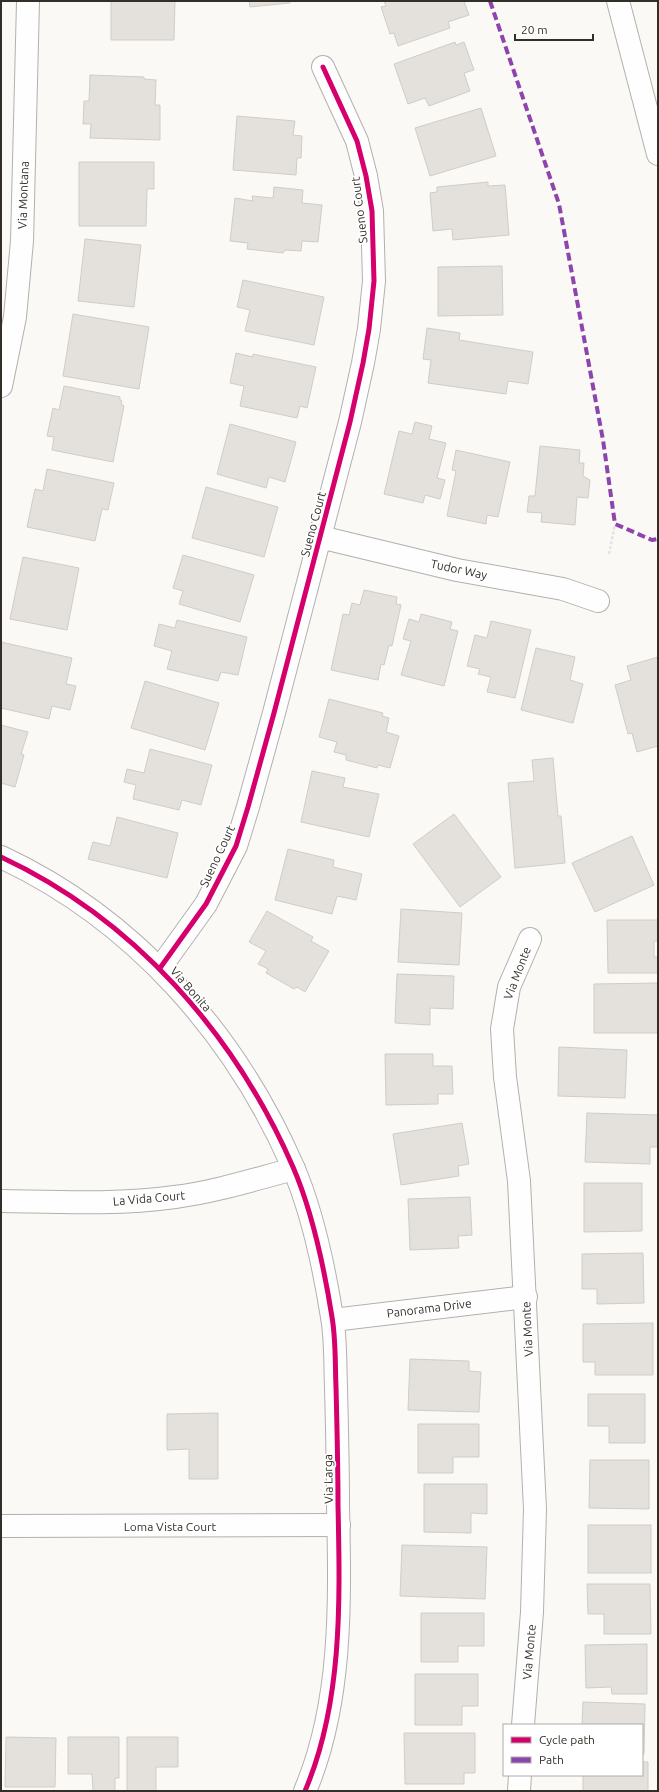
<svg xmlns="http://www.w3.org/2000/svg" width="659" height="1792" viewBox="0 0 659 1792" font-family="Ubuntu,sans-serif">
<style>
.building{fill:#e4e1dd;stroke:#d0cdc8}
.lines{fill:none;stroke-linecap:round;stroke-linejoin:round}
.street-casing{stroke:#b3b0ac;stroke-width:24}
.primary-casing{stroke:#b3b0ac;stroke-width:24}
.path{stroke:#e4e3e2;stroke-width:2.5;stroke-dasharray:3 2;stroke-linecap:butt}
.street{stroke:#fefefe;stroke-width:22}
.primary{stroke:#fefefe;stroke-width:22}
.quiet{stroke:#8e44ad;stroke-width:4;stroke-dasharray:8 4;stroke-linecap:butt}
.cycleway-casing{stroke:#fff;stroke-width:8}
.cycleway{stroke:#d6006c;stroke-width:5}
.labels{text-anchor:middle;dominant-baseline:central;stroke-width:3.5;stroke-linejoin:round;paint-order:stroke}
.street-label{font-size:12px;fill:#332f28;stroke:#fff}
</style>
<rect width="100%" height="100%" fill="#fbf9f6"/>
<!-- building -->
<g class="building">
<polygon points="111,1 175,1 174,40 111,40"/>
<polygon points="249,1 290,1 290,3 250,7"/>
<polygon points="384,1 464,1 469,15 448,22 450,28 398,46 394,33 390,34 381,7 386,6"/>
<polygon points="455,42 456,45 464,42 474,70 464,73 470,91 429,106 425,98 408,104 394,64"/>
<polygon points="90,75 144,77 144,79 156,80 155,105 160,105 160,140 90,138 91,124 83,124 84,101 89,101"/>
<polygon points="481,108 496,156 430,176 415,128"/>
<polygon points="237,116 295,121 293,135 302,136 301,158 297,158 296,175 233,170"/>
<polygon points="79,162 154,162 154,189 147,189 146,226 79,226"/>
<polygon points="488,182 488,186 505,185 509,235 453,240 452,229 433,231 430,193 437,192 437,187"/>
<polygon points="274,187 303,190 302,203 322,205 318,242 302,241 301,251 285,250 283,253 247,249 248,243 230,241 235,198 253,201 252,196 273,198"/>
<polygon points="85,239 141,245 134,307 78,301"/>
<polygon points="502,266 503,315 438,316 438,267"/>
<polygon points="243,280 324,297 314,345 245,331 250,310 237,307"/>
<polygon points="73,314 149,327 139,389 63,376"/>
<polygon points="427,328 460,333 459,340 533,352 528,384 508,381 506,394 428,383 431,360 423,359"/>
<polygon points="236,353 253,357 253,354 316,367 307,408 300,406 297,418 240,406 244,386 230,383"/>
<polygon points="64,386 120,397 120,400 122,401 121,404 124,406 113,462 52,450 54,437 47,436 53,408 59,410"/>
<polygon points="415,422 432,426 429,439 446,443 437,478 445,480 440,499 425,495 423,503 384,494 399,431 412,434"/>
<polygon points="230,424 296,442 285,482 269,477 266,488 217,474"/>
<polygon points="540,446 580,450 579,463 584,463 583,476 590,480 588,498 577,497 575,525 541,522 542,513 527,512 529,496 535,496"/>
<polygon points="456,450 510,462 498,517 487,515 486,524 447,516 456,471 452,470"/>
<polygon points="47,469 114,483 108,510 102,509 95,541 27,527 35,489 43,491"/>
<polygon points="206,487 278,507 264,557 192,538"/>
<polygon points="183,555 254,575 240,622 179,604 183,591 173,588"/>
<polygon points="23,557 79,568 67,630 10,619"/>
<polygon points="364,590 397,597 396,604 401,605 392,646 389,645 384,665 381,664 378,680 331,670 343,614 349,615 352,603 360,605"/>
<polygon points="421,614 452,622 450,629 458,631 444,686 401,675 411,641 403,639 409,619 419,622"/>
<polygon points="177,620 247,637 238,675 221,672 218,681 167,669 172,651 154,646 159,624 175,628"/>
<polygon points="491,621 531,630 515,698 487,692 491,677 478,674 480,669 467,666 475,635 487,638"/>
<polygon points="1,642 72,658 66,684 76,686 70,710 52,706 49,719 1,708"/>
<polygon points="536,648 575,657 570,680 583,684 573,723 521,710"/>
<polygon points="658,657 658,746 637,752 632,733 628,734 615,685 631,680 627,666"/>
<polygon points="145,681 219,703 205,750 131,728"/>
<polygon points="329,699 383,713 382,716 389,718 386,732 399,736 390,768 378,765 377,768 346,760 346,755 334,752 337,742 319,737"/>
<polygon points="1,725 28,732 21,754 24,755 15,787 1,783"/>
<polygon points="150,749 212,765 201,805 182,800 179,810 133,799 136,785 124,782 127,769 144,773"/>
<polygon points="553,758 558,816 561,816 565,863 515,868 508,783 534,781 532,760"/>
<polygon points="312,771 345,778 343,787 379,794 369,837 301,822"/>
<polygon points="454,814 501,877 460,907 413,844"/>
<polygon points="117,817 178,833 167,878 88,859 93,842 110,846"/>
<polygon points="632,836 654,885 595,912 572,863"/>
<polygon points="288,849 334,860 333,867 362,874 356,900 337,896 332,914 275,900"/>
<polygon points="401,909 462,913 459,965 398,962"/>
<polygon points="267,911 313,937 311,941 329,951 305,992 297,987 294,989 266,973 268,969 258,964 266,951 249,942"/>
<polygon points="607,920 658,920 658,941 654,941 654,957 658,957 658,973 608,973"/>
<polygon points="397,974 454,976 453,1009 430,1008 430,1025 395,1023"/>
<polygon points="658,983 658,1033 594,1033 594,984"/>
<polygon points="559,1047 627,1050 625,1098 558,1096"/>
<polygon points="385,1054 433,1054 433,1066 452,1066 453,1094 438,1094 438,1104 386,1105"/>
<polygon points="587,1113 658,1115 658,1147 650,1147 650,1164 585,1162"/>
<polygon points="462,1123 469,1164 458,1166 459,1176 401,1185 393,1134"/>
<polygon points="584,1183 642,1183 642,1231 584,1232"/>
<polygon points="470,1197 472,1235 458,1236 459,1248 410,1250 408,1199"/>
<polygon points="643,1253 644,1303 597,1304 597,1289 582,1289 582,1254"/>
<polygon points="653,1323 653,1375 595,1375 595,1362 583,1362 583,1324"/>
<polygon points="410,1359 469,1361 469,1371 481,1372 479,1412 408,1410"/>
<polygon points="588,1394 645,1394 645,1443 609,1443 609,1426 588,1426"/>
<polygon points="218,1413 218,1479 189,1479 189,1449 167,1450 167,1414"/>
<polygon points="418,1424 479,1424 479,1457 453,1457 453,1473 418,1473"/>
<polygon points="590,1460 649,1460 649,1509 589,1508"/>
<polygon points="424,1484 487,1484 487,1514 471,1513 471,1533 424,1532"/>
<rect x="588" y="1525" width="63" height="48"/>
<polygon points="402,1545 487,1547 485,1599 400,1596"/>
<polygon points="587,1584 650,1584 651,1634 604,1634 604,1614 588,1614"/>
<polygon points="421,1613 484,1613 484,1646 458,1646 458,1662 421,1662"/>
<polygon points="647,1644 647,1694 612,1694 611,1687 586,1688 585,1645"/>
<polygon points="415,1674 478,1674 478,1706 462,1706 462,1725 415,1725"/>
<polygon points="583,1702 645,1704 644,1754 642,1754 642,1725 582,1725"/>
<polygon points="404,1733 475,1733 475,1773 464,1773 464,1784 405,1784"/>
<polygon points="6,1737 56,1738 55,1787 5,1787"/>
<polygon points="68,1737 119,1737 119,1778 115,1778 115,1791 93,1791 92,1774 68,1774"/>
<polygon points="127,1737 178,1737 178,1767 156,1767 156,1791 127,1791"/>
<polygon points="642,1762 648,1762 648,1791 583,1791 583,1775 642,1775"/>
</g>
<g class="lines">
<defs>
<g id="street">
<polyline points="1,386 15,317 22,241 28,2"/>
<polyline points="320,537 457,570 563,589 598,601"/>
<path d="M1 857C134 919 235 1034 293 1167 313 1213 324 1267 332 1317 336 1340 335 1364 336 1387 337 1426 338 1466 338 1505 340 1599 343 1702 305 1791"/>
<polyline points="160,968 206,904 236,846 248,807 274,713 350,422 363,363 369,329 374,281 372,211 366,176 357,141 323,67"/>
<path d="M1 1201C59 1202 117 1205 175 1197 215 1192 255 1179 294 1169"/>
<polyline points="333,1320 526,1297"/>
<polyline points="1,1526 339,1525"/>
<polyline points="523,1725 532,1612 535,1509 519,1181 505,1077 502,1029 509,987 530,939"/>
<polyline points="519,1791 520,1775"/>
</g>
<polyline id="primary" points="618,1 658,154"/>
</defs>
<!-- street casing -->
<use href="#street" class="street-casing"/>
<!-- primary casing -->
<use href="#primary" class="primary-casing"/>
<!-- path -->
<polyline class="path" points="609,554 615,524"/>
<!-- street -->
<use href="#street" class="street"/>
<!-- primary -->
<use href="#primary" class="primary"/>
<!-- quiet -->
<polyline class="quiet" points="490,1 559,204 603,440 615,524 652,540 658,539"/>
<defs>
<g id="cycleway">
<path d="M1 857C134 919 235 1034 293 1167 313 1213 324 1267 332 1317 336 1340 335 1364 336 1387 337 1426 338 1466 338 1505 340 1599 343 1702 305 1791"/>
<polyline points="160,968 206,904 236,846 248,807 274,713 350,422 363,363 369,329 374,281 372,211 366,176 357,141 323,67"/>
</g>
</defs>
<!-- cycleway casing -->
<use href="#cycleway" class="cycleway-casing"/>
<!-- cycleway -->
<use href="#cycleway" class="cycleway"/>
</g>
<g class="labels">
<!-- street labels -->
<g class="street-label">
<text transform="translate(23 195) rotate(-88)">Via Montana</text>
<text transform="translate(359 210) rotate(-97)">Sueno Court</text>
<text transform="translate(313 524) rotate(-75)">Sueno Court</text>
<text transform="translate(459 569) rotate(12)">Tudor Way</text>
<text transform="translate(217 856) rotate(-65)">Sueno Court</text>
<text transform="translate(517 973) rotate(-69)">Via Monte</text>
<text transform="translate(191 989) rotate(49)">Via Bonita</text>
<text transform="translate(149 1198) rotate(-5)">La Vida Court</text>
<text transform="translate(429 1308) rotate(-7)">Panorama Drive</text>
<text transform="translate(527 1329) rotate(-93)">Via Monte</text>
<text transform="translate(328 1479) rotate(-91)">Via Larga</text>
<text x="170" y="1526">Loma Vista Court</text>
<text transform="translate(529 1652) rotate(-85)">Via Monte</text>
</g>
</g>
<!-- border -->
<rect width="659" height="1792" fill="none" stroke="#332f28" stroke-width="4"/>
<!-- legend -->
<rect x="503" y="1724" width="140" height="52" fill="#ffffff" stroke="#adaca9"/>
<rect x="511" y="1737" width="20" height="6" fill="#d6006c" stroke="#adaca9"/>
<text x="539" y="1744" font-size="12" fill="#332f28">Cycle path</text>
<rect x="511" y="1757" width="20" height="6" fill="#8e44ad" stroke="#adaca9"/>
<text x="539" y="1764" font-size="12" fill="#332f28">Path</text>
<!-- scale -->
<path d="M515 34v6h78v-6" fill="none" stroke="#332f28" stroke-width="2"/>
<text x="521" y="34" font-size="12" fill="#332f28" stroke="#ffffff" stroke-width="3" paint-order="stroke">20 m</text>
</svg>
